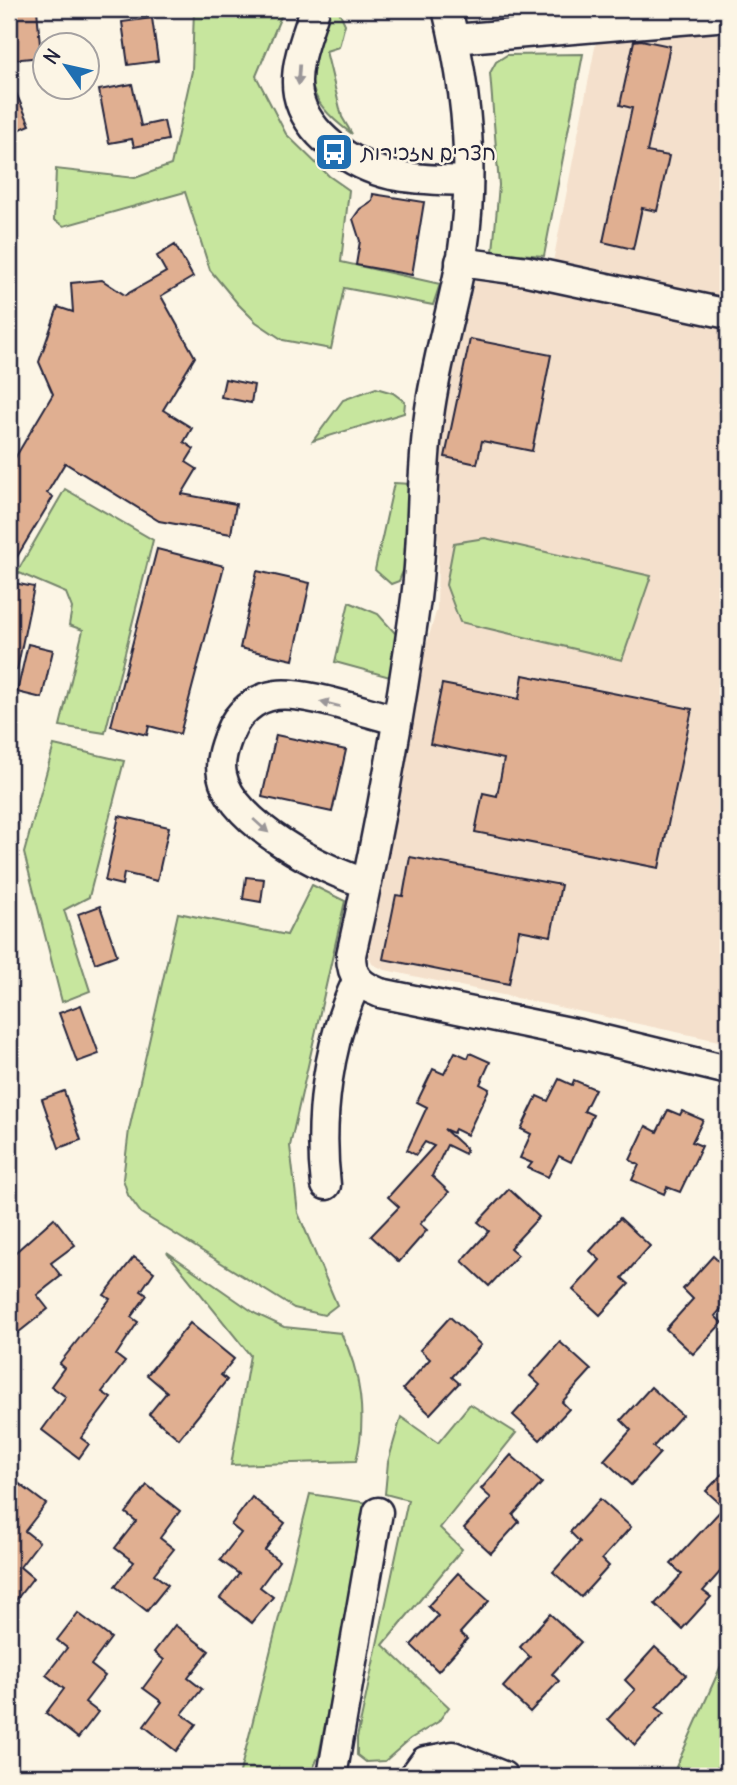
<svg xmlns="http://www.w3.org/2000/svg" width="737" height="1785" viewBox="0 0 737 1785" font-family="Delius,'Playpen Sans Hebrew',sans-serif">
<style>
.built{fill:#f4e0cc}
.green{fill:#c7e69e;stroke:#74846c;stroke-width:2}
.building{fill:#e0af91;stroke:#22223b;stroke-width:2}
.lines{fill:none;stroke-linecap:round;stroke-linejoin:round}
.minor-casing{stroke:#22223b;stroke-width:33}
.minor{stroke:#fcf5e5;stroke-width:28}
.oneway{fill:#9a9698}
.labels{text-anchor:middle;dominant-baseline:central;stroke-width:5;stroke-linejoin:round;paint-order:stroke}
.poi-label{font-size:21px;fill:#22223b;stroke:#fcf5e5;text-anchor:start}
</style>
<rect width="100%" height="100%" fill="#fcf5e5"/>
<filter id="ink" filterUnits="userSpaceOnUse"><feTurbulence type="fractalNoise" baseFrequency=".0143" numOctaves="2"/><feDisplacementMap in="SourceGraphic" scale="14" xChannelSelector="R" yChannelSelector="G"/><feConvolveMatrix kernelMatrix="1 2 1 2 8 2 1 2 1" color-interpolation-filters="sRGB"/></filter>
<g filter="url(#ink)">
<!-- built -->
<g class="built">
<polygon points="484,9 595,9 498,17"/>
<polygon points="658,31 728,35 728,1043 385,970 372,964 365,942 419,669 437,609 440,430 479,261 553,262 596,42"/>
</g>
<!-- green -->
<g class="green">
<polygon points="194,9 284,9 256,76 286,134 329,176 349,190 341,262 440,284 433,305 344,288 331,349 283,340 256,322 238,304 210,270 185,192 64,226 54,220 56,169 135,178 171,165 192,71"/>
<path d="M327 9H338L345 24 339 47 326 51 342 117 352 134C295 93 308 68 327 9Z"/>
<polygon points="583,54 544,256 493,252 499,185 490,73 496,62 507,55"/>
<polygon points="376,388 393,393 405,402 404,413 313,441 343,400"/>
<polygon points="394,483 411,484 406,564 399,581 391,584 375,570"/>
<polygon points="65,489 153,540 105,733 60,726 83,630 69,625 72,608 66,593 17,572"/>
<polygon points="485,538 651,576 622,660 460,622 446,585 454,543"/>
<polygon points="349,602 378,614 396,634 390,677 335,662"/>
<polygon points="54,745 124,761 89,897 64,910 90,991 62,1002 24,853"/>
<polygon points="312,885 345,901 290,1146 298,1213 337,1305 324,1315 294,1308 141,1213 128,1195 123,1179 129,1130 178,913 287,935"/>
<path d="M167 1252 256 1314 284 1327 341 1333C361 1372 367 1419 356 1461L231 1465 250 1355Z"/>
<polygon points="470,1404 516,1433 440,1528 462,1549 383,1645 449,1707 438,1722 410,1739 385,1761 366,1762 357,1755 357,1738 408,1500 385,1494 388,1462 401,1417 438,1443"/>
<polygon points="310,1494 369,1503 319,1755 310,1776 239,1776"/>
<polygon points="728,1650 728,1767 724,1776 672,1776"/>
</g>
<!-- building -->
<g class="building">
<polygon points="9,9 37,9 41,57 12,60"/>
<polygon points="152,18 158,61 128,65 122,22"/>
<polygon points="641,40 670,46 647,152 669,156 657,211 642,208 633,249 603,242 632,108 620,105 634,41"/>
<polygon points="9,77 30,125 9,134"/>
<polygon points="132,84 141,126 164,121 168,140 134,147 132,139 109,143 99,90"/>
<polygon points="373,194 424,202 412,275 356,265 360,241 353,219 360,209 372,201"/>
<polygon points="175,245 193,277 161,296 195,357 163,410 192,428 184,442 194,449 186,462 197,469 182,494 236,504 231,534 159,521 65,463 47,493 53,497 9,570 9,468 53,394 39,362 58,307 73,312 71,283 102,280 125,295 166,272 157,256"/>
<polygon points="470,339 551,355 532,451 482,441 477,464 445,457"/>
<polygon points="225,379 254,385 251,403 221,397"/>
<polygon points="157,549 224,566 180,734 149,726 147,735 111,726"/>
<polygon points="257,571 310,583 293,660 240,648"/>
<polygon points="9,582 34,587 17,670 9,669"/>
<polygon points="28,644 53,650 42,698 17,692"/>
<polygon points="523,675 692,709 659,868 475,832 483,793 497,796 504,759 430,744 442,684 519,699"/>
<polygon points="276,735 346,750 332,812 262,797"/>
<polygon points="119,816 169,827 157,881 124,873 122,885 105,881"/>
<polygon points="410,857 561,885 551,936 519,930 509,984 383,959 396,895 403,896"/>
<polygon points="246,877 264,879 261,902 243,899"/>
<polygon points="100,906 117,955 95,963 78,914"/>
<polygon points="81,1005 99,1054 77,1062 59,1013"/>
<polygon points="455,1052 468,1058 470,1053 490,1062 480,1084 489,1089 467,1135 455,1129 453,1133 444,1129 467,1150 465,1154 447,1145 432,1176 449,1192 420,1224 427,1230 399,1262 371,1236 399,1207 388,1197 434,1146 425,1142 416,1155 407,1150 427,1107 417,1102 433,1069 444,1074"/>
<polygon points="559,1079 572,1085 574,1080 595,1089 584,1111 593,1115 571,1162 559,1156 548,1177 528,1168 532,1163 520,1158 531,1134 521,1129 537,1096 548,1101"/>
<polygon points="64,1091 81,1140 59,1148 42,1099"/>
<polygon points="668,1110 680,1115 682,1111 703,1120 692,1142 702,1146 680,1192 667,1187 664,1194 632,1180 639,1165 630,1160 646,1126 657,1132"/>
<polygon points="509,1189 539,1217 510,1248 518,1255 489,1286 462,1261 489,1231 478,1222"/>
<polygon points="54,1218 75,1245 51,1263 61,1276 37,1295 48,1309 9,1340 9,1258"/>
<polygon points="620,1218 650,1246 622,1278 629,1284 600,1315 573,1290 600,1260 590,1251"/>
<polygon points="713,1256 728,1270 728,1301 715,1316 722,1323 693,1354 666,1329 693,1299 683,1289"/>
<polygon points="134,1257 154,1272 141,1291 147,1295 131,1317 138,1322 116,1355 125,1362 102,1392 111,1398 81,1438 89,1444 79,1458 42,1430 66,1397 51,1386 64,1368 59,1364 110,1299 104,1295"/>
<polygon points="450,1317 481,1345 452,1377 459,1383 430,1414 403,1389 430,1359 420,1350"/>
<polygon points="190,1323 234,1359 221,1375 227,1380 179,1439 149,1414 167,1392 147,1375"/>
<polygon points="560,1342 591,1370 562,1402 569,1409 540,1440 513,1415 540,1385 530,1376"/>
<polygon points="651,1387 682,1415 653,1447 660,1453 631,1485 604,1460 631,1430 621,1420"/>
<polygon points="511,1455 542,1483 513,1515 519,1522 491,1553 464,1528 491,1498 481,1489"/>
<polygon points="728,1468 728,1563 703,1591 711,1597 682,1629 655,1604 682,1574 671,1564 724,1507 706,1491"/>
<polygon points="9,1476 46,1504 25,1531 39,1542 20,1567 33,1578 9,1609"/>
<polygon points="147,1485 180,1511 160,1538 174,1549 154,1574 168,1585 147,1611 115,1586 134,1562 115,1548 136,1521 126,1513"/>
<polygon points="252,1497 285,1523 265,1550 279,1561 260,1587 273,1597 252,1623 220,1598 239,1574 220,1560 241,1533 231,1525"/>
<polygon points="600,1499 631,1527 602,1559 609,1566 581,1597 553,1572 580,1542 570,1532"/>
<polygon points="458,1573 489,1601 460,1633 467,1639 438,1671 411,1645 438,1616 428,1606"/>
<polygon points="78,1613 111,1638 91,1665 105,1676 85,1702 98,1712 78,1738 46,1713 64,1689 46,1675 67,1648 57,1640"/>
<polygon points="550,1614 581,1642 552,1674 559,1681 530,1712 503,1687 530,1657 520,1647"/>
<polygon points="175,1625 209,1651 188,1678 202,1689 182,1714 196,1724 176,1751 144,1726 162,1702 143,1688 164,1660 154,1652"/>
<polygon points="655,1647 686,1675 656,1707 664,1713 635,1745 608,1719 635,1690 625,1680"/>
</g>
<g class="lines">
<defs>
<g id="minor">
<path d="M315 9C307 35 293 66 298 94 306 135 353 166 392 175 417 180 443 180 468 181"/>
<path d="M447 9C467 89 475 168 463 250 454 306 436 360 429 416 420 479 424 543 415 606 399 723 377 840 351 955 351 977 360 985 380 993L584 1035 728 1070"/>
<polyline points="454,39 728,16"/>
<polyline points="460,262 527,271 728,314"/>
<path d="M367 883C325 872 231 823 222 775 219 761 224 747 229 734 237 713 255 698 276 695 306 691 366 713 397 720"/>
<path d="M326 1185C318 1118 328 1042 357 981"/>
<polyline points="332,1776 378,1512"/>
<polyline points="414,1776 425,1761 453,1756 503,1776"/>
</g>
</defs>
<!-- minor casing -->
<use href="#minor" class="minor-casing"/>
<!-- minor -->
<use href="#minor" class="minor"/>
</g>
<!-- one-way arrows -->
<defs><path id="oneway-solid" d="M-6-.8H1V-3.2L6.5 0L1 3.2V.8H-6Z" transform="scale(1.75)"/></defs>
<g class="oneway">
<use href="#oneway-solid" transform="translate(299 75) rotate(94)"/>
<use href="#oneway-solid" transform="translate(330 704) rotate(-166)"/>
<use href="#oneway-solid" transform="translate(261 826) rotate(42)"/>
</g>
</g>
<!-- icons -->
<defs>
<symbol id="bus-square" viewBox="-11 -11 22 22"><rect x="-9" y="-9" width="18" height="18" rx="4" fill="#1f6fb2" stroke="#fcf5e5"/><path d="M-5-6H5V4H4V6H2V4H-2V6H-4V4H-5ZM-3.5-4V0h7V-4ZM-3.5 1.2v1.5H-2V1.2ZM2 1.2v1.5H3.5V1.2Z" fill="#fff"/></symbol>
</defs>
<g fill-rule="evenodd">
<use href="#bus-square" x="312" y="130" width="44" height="44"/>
</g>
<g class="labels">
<!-- poi labels -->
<g class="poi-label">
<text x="361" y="152">חצרים מזכירות</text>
</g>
</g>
<!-- margin -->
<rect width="737" height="1785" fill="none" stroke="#fcf5e5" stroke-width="35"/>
<rect x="18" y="18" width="702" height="1750" fill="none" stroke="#22223b" stroke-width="2.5" filter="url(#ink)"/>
<!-- north arrow -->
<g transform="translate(66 66) rotate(304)"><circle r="33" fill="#fcf5e5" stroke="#a5a1a1" stroke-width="2"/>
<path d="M0-5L12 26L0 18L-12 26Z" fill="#1f6fb2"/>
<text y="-10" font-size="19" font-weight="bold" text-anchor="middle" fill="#22223b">N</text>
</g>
</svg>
